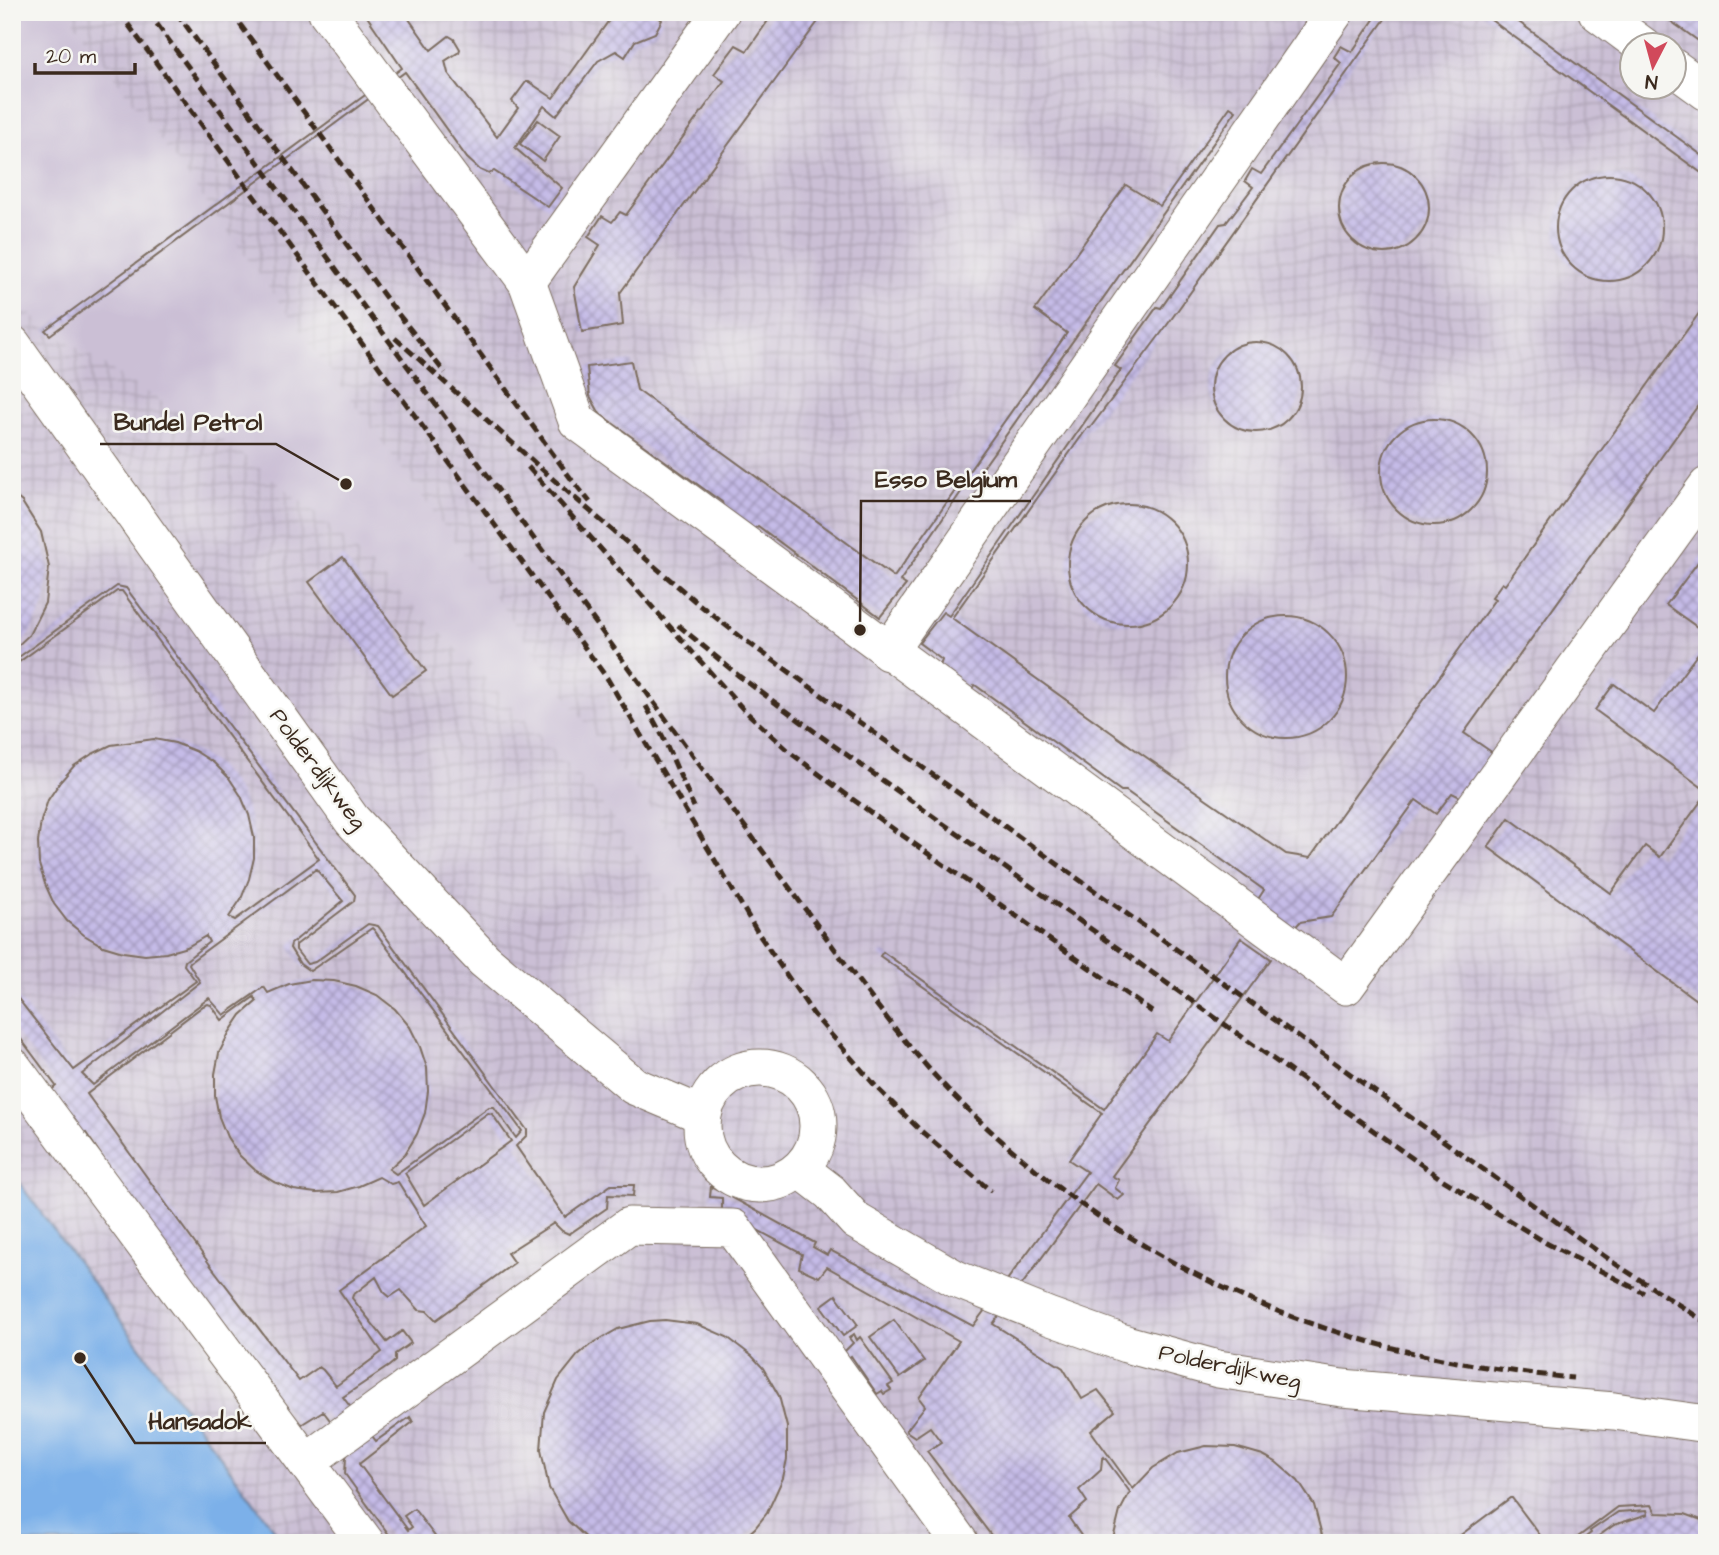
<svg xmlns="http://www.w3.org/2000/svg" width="1719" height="1555" viewBox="0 0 1719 1555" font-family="'Architects Daughter',sans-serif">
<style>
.industrial{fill:url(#industrial-grid);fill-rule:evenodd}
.railway{fill:#cbbfd5}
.water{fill:#7bb0e9;stroke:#5b6d84;stroke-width:2}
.building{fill:url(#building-cross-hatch);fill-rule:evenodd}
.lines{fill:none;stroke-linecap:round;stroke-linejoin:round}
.minor-casing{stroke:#7b6c5e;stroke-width:39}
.minor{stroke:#fff;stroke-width:37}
.rail{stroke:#3b2a1e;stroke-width:5;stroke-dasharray:10 5;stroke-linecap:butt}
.labels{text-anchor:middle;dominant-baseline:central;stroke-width:5;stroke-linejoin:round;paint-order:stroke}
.street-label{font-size:23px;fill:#3b2a1e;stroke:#f6f6f2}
.leader{fill:none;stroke:#3b2a1e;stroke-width:2.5}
.callout-dot{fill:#3b2a1e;stroke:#f6f6f2;stroke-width:2.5}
.callout-label{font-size:24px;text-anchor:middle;font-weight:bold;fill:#3b2a1e;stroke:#f6f6f2;stroke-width:5;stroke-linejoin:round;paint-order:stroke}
</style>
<defs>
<pattern id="industrial-grid" width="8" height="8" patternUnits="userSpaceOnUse" patternTransform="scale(1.75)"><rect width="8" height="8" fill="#cbbfd5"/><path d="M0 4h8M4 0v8" fill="none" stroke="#afa4b6"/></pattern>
<pattern id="building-cross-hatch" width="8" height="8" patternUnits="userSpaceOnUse" patternTransform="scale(1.75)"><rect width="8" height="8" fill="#c5bbe7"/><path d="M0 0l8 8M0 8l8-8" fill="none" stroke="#a198bb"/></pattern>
</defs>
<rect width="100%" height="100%" fill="#f6f6f2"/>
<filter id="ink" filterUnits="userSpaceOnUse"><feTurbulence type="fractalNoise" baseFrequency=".0143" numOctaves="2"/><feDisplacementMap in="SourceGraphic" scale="14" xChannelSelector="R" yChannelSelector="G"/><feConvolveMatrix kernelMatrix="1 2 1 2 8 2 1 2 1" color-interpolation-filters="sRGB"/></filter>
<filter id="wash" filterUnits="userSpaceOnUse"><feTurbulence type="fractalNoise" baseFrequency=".00686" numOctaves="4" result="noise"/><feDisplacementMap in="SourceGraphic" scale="28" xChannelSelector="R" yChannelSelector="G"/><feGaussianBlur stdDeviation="1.57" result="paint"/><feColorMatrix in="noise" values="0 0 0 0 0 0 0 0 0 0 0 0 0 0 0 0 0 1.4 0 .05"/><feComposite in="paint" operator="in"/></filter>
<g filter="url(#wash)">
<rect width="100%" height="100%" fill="#f3e8d4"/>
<!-- industrial -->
<path class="industrial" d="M12 12H1707V1543H284L12 1173ZM1632 46H1674V88H1632Z"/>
<!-- railway -->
<polygon class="railway" points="12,12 67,12 457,544 589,728 700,872 667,897 594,792 467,659 324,520 234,448 38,323 12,287"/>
<!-- water -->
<polygon class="water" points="12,1173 284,1543 12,1543"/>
<g id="blocks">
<!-- building -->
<g class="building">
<polygon points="364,12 404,12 431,50 449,36 454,39 460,49 459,52 445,61 448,73 497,137 518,108 512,101 526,82 529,82 553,98 615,12 653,12 662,20 655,33 635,41 625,57 616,51 598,61 556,116 544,106 515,148 562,188 548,207 494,171 489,174 480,170 467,158 405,72 50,335 45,330 402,68"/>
<polygon points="774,12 825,12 620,293 623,325 582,332 574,287 600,245 588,237 602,216 612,222 620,212 626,215 724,81 714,74 736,45 747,51"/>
<polygon points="1379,12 1390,12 1165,328 1090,428 1088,427 952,618 1133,748 1286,854 1310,858 1495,599 1492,597 1502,583 1505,585 1707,302 1707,393 1464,733 1493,753 1462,798 1452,793 1436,814 1416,800 1331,917 1300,922 1292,931 1255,904 1264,890 1126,791 1121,791 975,685 971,689 939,669 942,660 919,643 943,612 949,616 1121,370 1115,366 1157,307 1161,308 1220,224 1226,223 1253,187 1245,181 1252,169 1261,174 1341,63 1334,57 1341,46 1352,52"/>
<polygon points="1480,12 1505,12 1707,159 1707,177"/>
<polygon points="1658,12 1690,12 1707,24 1707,47"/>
<polygon points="1230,107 1236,111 977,476 983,480 980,485 970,479 900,581 906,585 880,617 758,526 754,529 724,509 722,502 600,414 590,396 587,367 631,361 637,390 894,577 1067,333 1035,310 1126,185 1160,206"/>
<polygon points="538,120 560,136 543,161 520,144"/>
<circle cx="1384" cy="208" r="45"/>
<circle cx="1609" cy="228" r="53"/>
<circle cx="1256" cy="387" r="45"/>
<circle cx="1434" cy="472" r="53"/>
<polygon points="12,494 22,502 41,532 49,567 45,603 29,635 12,651"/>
<circle cx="1128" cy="564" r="60"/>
<polygon points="1707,550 1707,634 1666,605"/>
<polygon points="343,557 426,671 392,695 309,582"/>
<path d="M117 586 126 588 355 895 354 901 296 945V950L307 964 315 962 368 924 378 926 527 1130V1135L516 1146 565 1217 611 1185H634L633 1196 608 1195 607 1208 569 1234 562 1231 554 1223 507 1253 514 1263 436 1320 427 1311 419 1310 401 1290 390 1297 384 1292 376 1277 353 1295 352 1298 387 1342 402 1331 411 1343 395 1354V1361L389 1366 343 1397 376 1441 410 1417 413 1422 359 1464 408 1530 412 1527 404 1516 414 1509 440 1543H423L421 1539 417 1543H395L345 1474 346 1457 351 1448 323 1411 299 1426 126 1192 86 1133 79 1136 49 1092 56 1086 12 1027V991L74 1070 196 981 184 965 185 961 209 942 206 936 187 947 166 953 145 955 123 952 103 946 84 935 67 921 54 904 45 884 39 864 38 842 41 821 48 800 60 782 74 766 92 754 111 745 154 739 175 743 195 751 214 763 229 778 241 796 249 815 254 837V858L249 879 241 899 229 917 235 920 319 859 122 591H117L12 667V662ZM316 869 343 901 291 944 290 948 300 964 310 971 372 928 374 930 522 1131 516 1138 494 1107H489L396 1174 389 1169 405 1154 417 1134 425 1113 428 1091 427 1068 420 1047 410 1027 395 1009 377 995 356 986 334 981 312 980 289 984 268 993 264 987 224 1015 209 998 93 1085 82 1074 200 982 189 964 190 962ZM254 997 257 1001 241 1015 229 1033 219 1053 215 1074V1096L219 1117 227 1137 239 1155 255 1170 274 1182 294 1190 316 1193 338 1192 359 1186 379 1177 391 1184 398 1182 426 1226 339 1290 382 1352 336 1386 323 1370 319 1367 299 1381 211 1266 87 1094 203 1006 208 1004 211 1005 222 1020ZM488 1113 492 1114 511 1141 424 1205 405 1173Z"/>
<circle cx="1286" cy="677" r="61"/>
<polygon points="1707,641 1707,791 1595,710 1614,684 1654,713"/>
<polygon points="1707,793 1707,1008 1488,847 1509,818 1611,893 1645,846 1660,857"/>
<polygon points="1241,938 1271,959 1112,1176 1119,1180 1115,1188 1124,1195 1118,1200 1096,1184 993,1324 1063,1368 1082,1399 1098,1390 1115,1411 1091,1431 1133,1489 1153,1468 1178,1453 1206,1446 1235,1447 1263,1455 1276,1462 1298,1481 1314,1505 1324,1543 1112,1543 1120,1511 1130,1492 1104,1457 1102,1459 1101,1470 1079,1490 1087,1502 1069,1518 1082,1537 1082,1540 1079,1543 997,1543 927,1451 941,1442 930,1427 915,1437 906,1431 925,1406 919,1398 959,1341 827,1267 819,1277 799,1268 802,1254 722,1211 722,1198 710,1197 711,1186 815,1243 813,1247 827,1255 830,1250 973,1326 1087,1172 1069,1160 1102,1113 880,956 883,952 1104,1109 1157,1034 1168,1041"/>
<polygon points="836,1295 858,1325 843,1336 821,1306"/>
<polygon points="665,1320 697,1324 727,1337 752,1356 763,1368 779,1396 787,1427 787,1459 783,1478 767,1513 755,1528 738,1543 592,1543 568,1521 549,1488 541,1450 544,1412 558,1380 578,1355 590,1345 618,1329 650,1321"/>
<polygon points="894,1320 924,1361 900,1378 870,1337"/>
<polygon points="854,1334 857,1340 860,1337 893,1383 888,1386 891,1390 884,1394 882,1391 877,1394 851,1356 847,1359 843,1353 853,1343 849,1338"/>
<polygon points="1510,1498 1512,1498 1546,1543 1536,1543 1532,1538 1526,1543 1450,1543"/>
<polygon points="1652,1505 1656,1513 1685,1514 1707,1522 1707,1543 1589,1543 1614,1525 1648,1514 1647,1510 1618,1512 1590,1531 1591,1533 1578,1543 1570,1543 1618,1507"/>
</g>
</g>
</g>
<g filter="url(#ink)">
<use href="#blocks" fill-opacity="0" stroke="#7b6c5e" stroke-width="2"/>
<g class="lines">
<defs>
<g id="minor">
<polyline points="327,12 527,282 577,421 1346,986 1707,486"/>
<polyline points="1597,12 1643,46"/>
<polyline points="1674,68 1707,92"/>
<polyline points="527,282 721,12"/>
<polyline points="12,344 352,820 484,960 634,1086 703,1115"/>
<polyline points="888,652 1335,12"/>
<polyline points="12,1066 366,1543"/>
<circle cx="760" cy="1126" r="58"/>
<polyline points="800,1169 830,1192 856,1221 956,1279 1048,1316 1126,1344 1218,1369 1342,1388 1614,1411 1707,1424"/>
<polyline points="306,1462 629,1226 733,1228 960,1543"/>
</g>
</defs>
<!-- minor casing -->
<use href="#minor" class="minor-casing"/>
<!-- minor -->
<use href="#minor" class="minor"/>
<!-- rail -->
<g class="rail">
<polyline points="119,12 607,678 758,933 814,1015 879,1090 921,1131 991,1191"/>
<path d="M148 12 811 917C858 980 904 1046 960 1102 1134 1273 1331 1356 1573 1378"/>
<polyline points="176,12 391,305 445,373"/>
<polyline points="231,12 572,480 590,502"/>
<polyline points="395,338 554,480 696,602 742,638 1614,1263 1707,1323"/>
<polyline points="528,467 743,709 792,754 882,821 1152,1012"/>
<polyline points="678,625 739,676 833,745 1440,1178 1548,1244 1644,1293"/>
<polyline points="646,706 663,737 694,807"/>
</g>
</g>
</g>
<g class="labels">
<!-- street labels -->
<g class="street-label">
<text transform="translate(318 769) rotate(53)">Polderdijkweg</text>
<text transform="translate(1230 1367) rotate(12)">Polderdijkweg</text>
</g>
</g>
<!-- callouts -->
<path class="leader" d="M346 484L276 444H100M860 630L861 501H1031M80 1358L135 1443H266"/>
<g class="callout-dot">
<circle cx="346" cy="484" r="7"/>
<circle cx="860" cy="630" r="7"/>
<circle cx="80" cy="1358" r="7"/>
</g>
<g class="callout-label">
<text x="188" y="430">Bundel Petrol</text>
<text x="946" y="487">Esso Belgium</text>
<text x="200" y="1429">Hansadok</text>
</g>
<!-- margin -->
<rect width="1719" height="1555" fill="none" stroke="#f6f6f2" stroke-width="42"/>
<!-- north arrow -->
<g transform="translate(1653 66) rotate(186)"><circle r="33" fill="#f6f6f2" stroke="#aba49d" stroke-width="2"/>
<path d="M0-5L12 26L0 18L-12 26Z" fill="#d1495b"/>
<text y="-10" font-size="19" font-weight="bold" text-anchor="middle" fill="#3b2a1e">N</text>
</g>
<!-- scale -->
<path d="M35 63v10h100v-10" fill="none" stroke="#3b2a1e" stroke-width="3.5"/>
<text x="46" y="63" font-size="21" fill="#3b2a1e" stroke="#f6f6f2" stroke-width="5" paint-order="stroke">20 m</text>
</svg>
